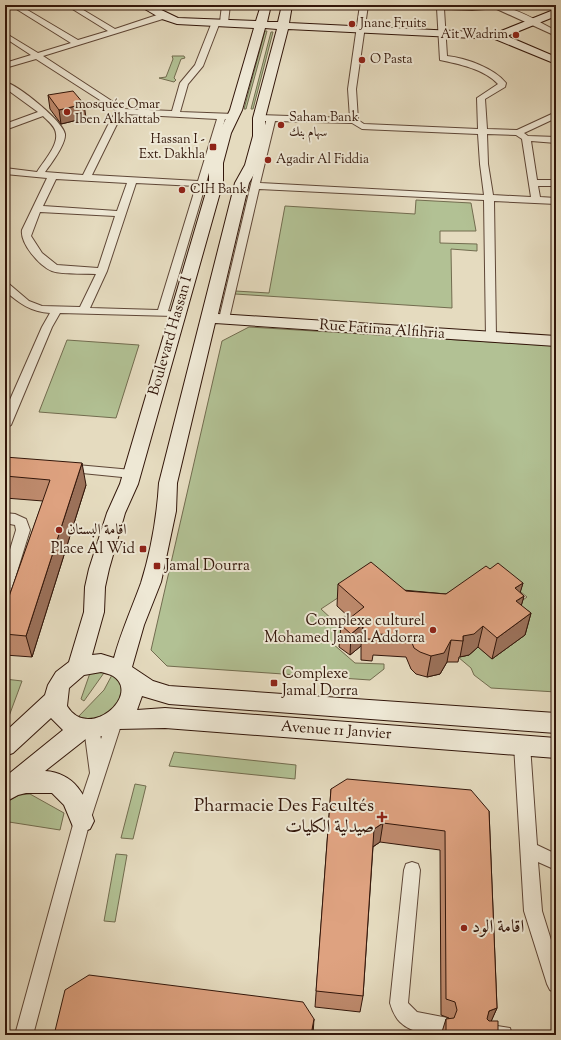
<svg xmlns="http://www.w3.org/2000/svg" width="561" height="1040" viewBox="0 0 561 1040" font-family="'Sorts Mill Goudy',Amiri,serif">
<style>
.green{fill:#b2c194;stroke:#726c4f}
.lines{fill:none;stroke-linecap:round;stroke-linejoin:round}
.street-casing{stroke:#5f4737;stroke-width:2}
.secondary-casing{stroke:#32160a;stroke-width:2}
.street{fill:#eee8d5;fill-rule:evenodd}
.secondary{fill:#eee8d5;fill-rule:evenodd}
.wall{fill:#bf8b6e;stroke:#32160a}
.shaded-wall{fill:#9b715a;stroke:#32160a}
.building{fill:#dea280;stroke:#32160a}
.poi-dot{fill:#8f2418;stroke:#eee8d5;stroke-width:1.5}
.labels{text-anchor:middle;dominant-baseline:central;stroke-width:4;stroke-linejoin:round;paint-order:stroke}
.far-poi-label{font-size:13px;fill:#32160a;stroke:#eee8d5;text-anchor:start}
.street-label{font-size:15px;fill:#32160a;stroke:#eee8d5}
.poi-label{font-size:15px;fill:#32160a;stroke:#eee8d5;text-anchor:start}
.near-poi-label{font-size:18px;fill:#32160a;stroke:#eee8d5;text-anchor:end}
</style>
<rect width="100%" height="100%" fill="#e5dbbf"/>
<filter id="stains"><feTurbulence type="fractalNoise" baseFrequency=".005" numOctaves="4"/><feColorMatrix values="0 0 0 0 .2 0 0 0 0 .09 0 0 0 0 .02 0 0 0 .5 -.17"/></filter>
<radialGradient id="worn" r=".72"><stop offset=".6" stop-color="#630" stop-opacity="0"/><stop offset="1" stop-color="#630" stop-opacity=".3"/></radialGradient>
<!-- green -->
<g class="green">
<polygon points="265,31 267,31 246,109 244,109"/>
<polygon points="271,32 273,32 253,109 251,109"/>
<polygon points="172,56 184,56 185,58 181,59 174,78 176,80 174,82 159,78 166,77 173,59"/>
<polygon points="416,200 471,203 476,231 440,231 440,243 477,244 477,251 451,249 452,308 235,294 235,291 269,293 285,206 415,214"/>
<polygon points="249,327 556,346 556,692 491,688 474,675 471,668 458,657 469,655 478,647 492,659 509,610 527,597 493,569 437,606 412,606 374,574 321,609 335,622 345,616 373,641 349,630 332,643 355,663 384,664 384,669 370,680 167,666 151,650 222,341"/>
<polygon points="67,340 139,345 116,418 39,412"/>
<polygon points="91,670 106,670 84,701 81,699"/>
<polygon points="113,673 119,678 124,691 115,711 90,720 78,717 104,690"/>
<polygon points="5,679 22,681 5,727"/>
<polygon points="174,752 296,765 295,779 169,766"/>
<polygon points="135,784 146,786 133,839 121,838"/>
<polygon points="30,794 64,813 60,830 9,822 5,835 5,803 19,795"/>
<polygon points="116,854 127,855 115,922 104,921"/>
</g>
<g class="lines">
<defs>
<g id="street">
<path d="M10 5H19L78 40 108 31 66 5H75L115 29 160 14H166V18L43 56 124 109 172 111 180 83 195 65 212 22 219 20 220 22 203 66 188 84 180 112 234 114 238 117 234 120 225 119 168 311 174 312 175 314 174 316 60 313 52 327 11 425 5 429V411L42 327 50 313C31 312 19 303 5 291V283L9 284 29 301 42 306 80 307 96 274C82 273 64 275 52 271 39 266 20 243 22 230L47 178 5 174V168L37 172C43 162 58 146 56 134 56 127 48 121 43 116L5 130V124L38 112 5 88V82C18 85 63 121 65 134 66 144 51 164 45 172L83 175 111 119 117 111 36 59 5 68V63L31 55 5 38V33L38 53 71 43ZM124 114 217 119 198 181 92 175 119 120ZM56 179 127 183 117 211 43 206ZM136 183 196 186 158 310 90 308 107 271ZM40 212 115 216 98 268 57 265 42 253 31 236Z"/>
<polygon points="222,5 230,5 228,22 224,24 220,22"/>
<path d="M360 5H368L356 89 358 120 364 124 478 129 477 98 498 84C484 69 459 64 440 60L437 8 412 7 408 5H487L485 9 472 10 444 9 447 56C466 58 494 68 506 83L505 87 485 99 487 129 517 130 556 112V118L524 133 528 136 556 137V143L531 141 537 180H556V186H538L540 197 556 198V204L494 201 496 337 495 339 491 340 486 337 484 200 259 189 229 319 224 322 219 319 266 121H259L255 118 259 115 350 118 348 89ZM275 121 352 123 362 129 478 134 480 164 484 195 260 183ZM487 134 516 135 522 139 531 197 493 195 488 164Z"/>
<path d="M488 5C512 5 536 20 556 31V36Z"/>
<polygon points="546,5 556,5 556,10"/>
<polygon points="66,464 132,470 136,471 138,474 136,477 132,478 62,471 60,468 62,465"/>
<polygon points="5,513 15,514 26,519 30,530 12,588 10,592 5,593 5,566 16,530 15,525 5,523"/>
<polygon points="114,715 119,717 122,722 90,821 33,1035 15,1035 74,821 90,773 84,728 87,723 92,721 97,723 101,739 109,717"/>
<polygon points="522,738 527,740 530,745 537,845 556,854 556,870 538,862 542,911 556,956 556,993 550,990 547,984 524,911 514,745 517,740"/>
<path d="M412 862 418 864 420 870 408 1003 417 1012 448 1018 450 1025 448 1032C434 1037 411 1033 400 1022 395 1017 392 1010 390 1003L404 870 406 864Z"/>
<polygon points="491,1025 510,1028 512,1035 482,1035 484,1027"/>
</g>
<path id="secondary" d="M138 5H151L178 18 256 21 261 5H271L267 22H278L282 5H292L289 23 496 33 556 9V16L507 36 556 57V64L495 39 288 29 265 118V136L259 165 249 183 218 314 556 336V346L215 323 177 483 176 511 161 582 144 625 132 667 153 681 169 686 556 713V733L169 704 142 696 137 710 165 708 556 738V758L165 728 118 729 104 736 87 738 45 771C75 773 86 796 94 821L90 829 82 832 74 829 64 805 52 793H26L18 795 5 802V777L63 730 51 718 13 753 5 756V732L45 695 48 685 56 672 69 662 84 612 85 587 89 569 107 513 120 484 209 182V163L219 133 230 110 254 28 177 24 162 19ZM265 28 277 29 253 118V136L245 165 235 183 159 483C157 516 151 551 141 583 132 608 121 632 114 658L101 654 92 655 104 612 105 587 109 569 125 513 138 484 223 182V163L231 133 242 110ZM101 672C105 673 110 674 113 676 142 694 89 742 67 706L69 688 84 675Z"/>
</defs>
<!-- street casing -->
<use href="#street" class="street-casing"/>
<!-- secondary casing -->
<use href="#secondary" class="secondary-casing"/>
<!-- street -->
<use href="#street" class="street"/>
<!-- secondary -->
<use href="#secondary" class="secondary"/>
</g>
<!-- wall -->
<g class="wall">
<polygon points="48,95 86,118 61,124 50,109"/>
<polygon points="5,457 86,485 32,657 5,655 5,608 43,501 5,498"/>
<polygon points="490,569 523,583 520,592 524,596 521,606 531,613 525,635 492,659 478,647 469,655 459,657 458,662 447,662 440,674 427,677 416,674 411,669 406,657 373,655 372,661 361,660 361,646 350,655 339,647 341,625 350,618 337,606 338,584 446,594"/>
<polygon points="331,789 489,811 497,1008 491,1021 498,1035 441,1035 446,1019 450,1019 449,1018 441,1015 440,850 380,842 373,847 363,996 360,1012 315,1007"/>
</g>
<!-- shaded-wall -->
<g class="shaded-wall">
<polygon points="84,104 86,118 61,124 59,110"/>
<polygon points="82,463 86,485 32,657 26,636"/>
<polygon points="523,583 518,600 524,596 518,617 510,623 515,588"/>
<polygon points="531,613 525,635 492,659 497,638"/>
<polygon points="363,624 361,646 350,655 351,634"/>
<polygon points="483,626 478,647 469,655 460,657 463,641 463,636"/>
<polygon points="451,640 447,662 440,674 427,677 431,656"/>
<polygon points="383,823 380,842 371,848 374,829"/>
<polygon points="497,1008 490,1024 483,1027 489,1011"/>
<polygon points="314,1019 313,1035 311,1035"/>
</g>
<!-- building -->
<g class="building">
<polygon points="73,91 84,104 59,110 48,95"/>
<polygon points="5,457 82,463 26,636 5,634 5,608 50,480 5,476"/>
<polygon points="371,562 406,591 446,594 486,566 490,569 498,563 523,583 515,588 524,596 516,601 531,613 497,638 483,626 474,634 463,636 463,641 451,640 444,653 431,656 420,652 414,648 409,635 374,634 374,639 363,639 363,624 351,634 341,625 364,607 338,584"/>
<polygon points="347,779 471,790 489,811 497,1008 489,1011 487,1019 489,1021 498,1021 498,1035 446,1035 446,1019 454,1018 457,1010 455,1002 446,999 445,831 383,823 374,829 363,996 316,991 331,789"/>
<polygon points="89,975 303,1002 314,1019 311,1035 54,1035 65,990"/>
</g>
<!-- markers -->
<g class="poi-dot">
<circle cx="352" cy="24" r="4"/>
<circle cx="516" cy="35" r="4"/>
<circle cx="362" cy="60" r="4"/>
<circle cx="67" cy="112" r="4"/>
<circle cx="281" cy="125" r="4"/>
<rect x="209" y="143" width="8" height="8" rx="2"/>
<circle cx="268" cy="160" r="4"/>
<circle cx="182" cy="190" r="4"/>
<circle cx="59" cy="530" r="4"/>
<rect x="139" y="545" width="8" height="8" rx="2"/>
<rect x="153" y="562" width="8" height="8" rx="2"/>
<circle cx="433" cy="630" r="4"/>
<rect x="270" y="679" width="8" height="8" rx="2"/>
<path d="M380 811h4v4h4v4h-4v4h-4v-4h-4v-4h4z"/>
<circle cx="464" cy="928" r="4"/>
</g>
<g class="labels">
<!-- far-poi labels -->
<g class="far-poi-label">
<text x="360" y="24">Jnane Fruits</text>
<text x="508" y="35" text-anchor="end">Ait Wadrim</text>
<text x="370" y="60">O Pasta</text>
<text x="75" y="105">mosquée Omar<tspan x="75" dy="15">Iben Alkhattab</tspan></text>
<text x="289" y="118">Saham Bank<tspan x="289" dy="15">سهام بنك</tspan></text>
<text x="205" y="140" text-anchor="end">Hassan I -<tspan x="205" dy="15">Ext. Dakhla</tspan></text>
<text x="276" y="160">Agadir Al Fiddia</text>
<text x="190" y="190">CIH Bank</text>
</g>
<!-- street labels -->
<g class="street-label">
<text transform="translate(382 330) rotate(4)">Rue Fatima Alfihria</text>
<text transform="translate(171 336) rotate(-74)">Boulevard Hassan I</text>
<text transform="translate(336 731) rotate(4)">Avenue 11 Janvier</text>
</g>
<!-- poi labels -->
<g class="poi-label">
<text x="67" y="530">اقامة البستان</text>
<text x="135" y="549" text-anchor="end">Place Al Wid</text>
<text x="165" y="566">Jamal Dourra</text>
<text x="425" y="621" text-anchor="end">Complexe culturel<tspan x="425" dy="17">Mohamed Jamal Addorra</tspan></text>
<text x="282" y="674">Complexe<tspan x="282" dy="17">Jamal Dorra</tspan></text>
</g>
<!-- near-poi labels -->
<g class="near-poi-label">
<text x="374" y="807">Pharmacie Des Facultés<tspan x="374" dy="21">صيدلية الكليات</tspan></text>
<text x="472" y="928" text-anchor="start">اقامة الود</text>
</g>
</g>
<!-- margin -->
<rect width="561" height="1040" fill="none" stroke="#e5dbbf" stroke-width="20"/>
<rect x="6" y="6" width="549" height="1028" fill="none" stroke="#32160a" stroke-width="2"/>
<rect x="10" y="10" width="541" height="1020" fill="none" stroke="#32160a"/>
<rect width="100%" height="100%" filter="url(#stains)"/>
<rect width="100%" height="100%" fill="url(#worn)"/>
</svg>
